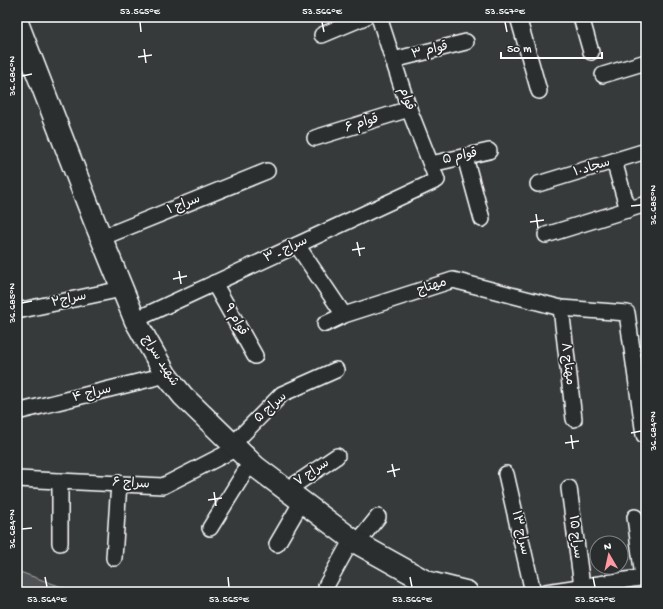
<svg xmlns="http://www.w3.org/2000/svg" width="663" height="609" viewBox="0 0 663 609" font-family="'Gochi Hand','Playpen Sans Arabic',sans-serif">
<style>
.green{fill:#505354;stroke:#a8a9aa}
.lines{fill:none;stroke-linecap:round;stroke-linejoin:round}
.street-casing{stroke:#fff;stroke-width:18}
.secondary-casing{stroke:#fff;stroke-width:24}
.street{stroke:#2a2d2e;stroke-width:15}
.secondary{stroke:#2a2d2e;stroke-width:21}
.ticks{fill:none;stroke:#fff;stroke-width:1.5}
.labels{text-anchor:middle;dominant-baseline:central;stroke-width:3.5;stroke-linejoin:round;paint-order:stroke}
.street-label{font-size:13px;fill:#fff;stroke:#2a2d2e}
.neatline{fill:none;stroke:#fff;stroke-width:1.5}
.ticks-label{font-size:10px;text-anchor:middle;fill:#fff}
</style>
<rect width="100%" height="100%" fill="#373a3b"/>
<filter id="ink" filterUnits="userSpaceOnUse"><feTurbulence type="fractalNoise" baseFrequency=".025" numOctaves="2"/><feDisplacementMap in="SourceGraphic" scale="8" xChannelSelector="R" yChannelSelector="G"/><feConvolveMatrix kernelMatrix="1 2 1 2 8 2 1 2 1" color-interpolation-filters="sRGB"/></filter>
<g filter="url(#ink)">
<!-- green -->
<polygon class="green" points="17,571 76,592 17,592"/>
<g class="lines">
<defs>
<g id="street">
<polyline points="518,17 539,91"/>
<polyline points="581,17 591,52"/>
<polyline points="322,35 365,17"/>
<polyline points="393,60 466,42"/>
<polyline points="603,75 646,62"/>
<polyline points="315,138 409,109"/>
<polyline points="465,157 482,219"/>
<polyline points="614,161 628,210"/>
<polyline points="431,164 489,151"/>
<polyline points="538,184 646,151"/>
<polyline points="546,235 646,204"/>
<polyline points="101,238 267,171"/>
<polyline points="297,245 344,315 453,280 561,308 627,313 644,435"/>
<polyline points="214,283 255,356"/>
<polyline points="561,308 574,419"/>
<polyline points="17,311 122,289"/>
<polyline points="135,320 437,180 409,109 379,17"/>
<polyline points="325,324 344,315"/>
<polyline points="17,412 166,375"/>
<polyline points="233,444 282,394 336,370"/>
<polyline points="506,474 533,592"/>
<polyline points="17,479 163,486 237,448"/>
<polyline points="569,488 582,586"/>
<polyline points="287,490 337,456"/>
<polyline points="635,517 643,577"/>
<polyline points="210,528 251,462"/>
<polyline points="60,543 60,481"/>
<polyline points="357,543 378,517"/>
<polyline points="277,544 302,501"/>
<polyline points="114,558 119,483"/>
<polyline points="326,586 352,539"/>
<polyline points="546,592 646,577"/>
</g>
<polyline id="secondary" points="18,24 94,220 135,320 166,375 183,396 256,467 357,543 427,582 467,592"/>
</defs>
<!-- street casing -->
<use href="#street" class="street-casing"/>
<!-- secondary casing -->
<use href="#secondary" class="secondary-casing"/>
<!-- street -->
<use href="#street" class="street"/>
<!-- secondary -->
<use href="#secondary" class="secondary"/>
</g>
</g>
<!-- ticks -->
<path class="ticks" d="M140 22 141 32M322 22 324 32M505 22 507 32M144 49 146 63M138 57 152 55M22 76 32 74M631 206 641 205M536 214 538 228M530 222 544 220M357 242 360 256M352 250 365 248M179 271 181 284M173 279 187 276M22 303 32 301M631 433 641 431M571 435 573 449M565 443 579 441M392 464 395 477M387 472 400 469M214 492 216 506M208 500 222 498M22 529 32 528M45 577 47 587M228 577 229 587M410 577 412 587M593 577 595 587"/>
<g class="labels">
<!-- street labels -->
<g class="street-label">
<text transform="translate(430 51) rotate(-14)">قوام ۳</text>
<text transform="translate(406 99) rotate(71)">قوام</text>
<text transform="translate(362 124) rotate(-17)">قوام ۶</text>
<text transform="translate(460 157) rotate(-12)">قوام ۵</text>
<text transform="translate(592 168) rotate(-17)">سجاد۱۰</text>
<text transform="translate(184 205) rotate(-22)">سراج ۱</text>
<text transform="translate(286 250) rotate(-25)">سراج ـ ۳</text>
<text transform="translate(432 287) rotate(-18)">مهتاج</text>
<text transform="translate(69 300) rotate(-12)">سراج۲</text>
<text transform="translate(235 320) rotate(60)">قوام ۹</text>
<text transform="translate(160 361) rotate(58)">شهید سراج</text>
<text transform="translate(567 364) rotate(83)">مهتاج ۸</text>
<text transform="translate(92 394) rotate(-14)">سراج ۴</text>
<text transform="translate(271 408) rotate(-42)">سراج ۵</text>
<text transform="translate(312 473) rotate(-34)">سراج ۷</text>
<text transform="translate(131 484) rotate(3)">سراج ۶</text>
<text transform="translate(520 533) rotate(77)">سراج ۱۳</text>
<text transform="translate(575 537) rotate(83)">سراج ۱۵</text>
</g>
</g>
<!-- margin -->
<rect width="663" height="609" fill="none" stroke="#2a2d2e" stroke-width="44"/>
<!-- north arrow -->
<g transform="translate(609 555) rotate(351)"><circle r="19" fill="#2a2d2e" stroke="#7f8182"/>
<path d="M0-3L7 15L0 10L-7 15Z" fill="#ff9aa2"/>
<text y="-6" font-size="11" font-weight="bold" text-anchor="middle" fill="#ffffff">N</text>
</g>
<!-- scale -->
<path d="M501 52v6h101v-6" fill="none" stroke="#ffffff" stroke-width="2"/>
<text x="507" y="52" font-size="12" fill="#ffffff" stroke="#2a2d2e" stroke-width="3" paint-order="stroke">50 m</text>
<rect x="22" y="22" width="619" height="565" class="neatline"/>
<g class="ticks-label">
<text x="140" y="14">53.565°E</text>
<text x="322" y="14">53.566°E</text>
<text x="505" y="14">53.567°E</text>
<text transform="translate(11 76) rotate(-90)" y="4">36.686°N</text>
<text transform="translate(652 205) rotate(-90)" y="4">36.685°N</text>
<text transform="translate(11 303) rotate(-90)" y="4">36.685°N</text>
<text transform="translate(652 431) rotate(-90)" y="4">36.684°N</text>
<text transform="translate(11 529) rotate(-90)" y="4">36.684°N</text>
<text x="47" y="602">53.564°E</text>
<text x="229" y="602">53.565°E</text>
<text x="412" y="602">53.566°E</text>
<text x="595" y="602">53.567°E</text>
</g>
</svg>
